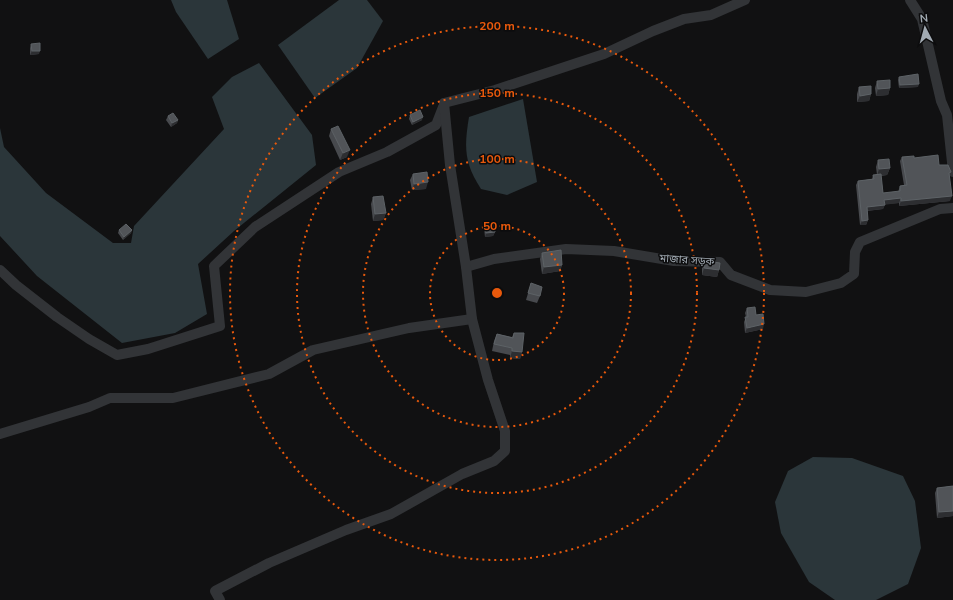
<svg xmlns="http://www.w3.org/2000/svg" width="953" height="600" viewBox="0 0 953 600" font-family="'Nunito Sans','Noto Sans Bengali',sans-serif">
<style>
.water{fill:#2b363a}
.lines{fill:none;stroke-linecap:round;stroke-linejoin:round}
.minor{stroke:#323437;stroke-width:10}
.wall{fill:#47494d}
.shaded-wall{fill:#2d2e31}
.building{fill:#515458;stroke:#5d6266}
.ring{fill:none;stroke:#e8590c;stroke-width:2;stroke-dasharray:2 4}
.labels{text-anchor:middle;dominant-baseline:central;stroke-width:3;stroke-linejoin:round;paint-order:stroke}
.street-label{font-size:11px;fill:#a2abb3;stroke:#0c0c0d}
.centre{fill:#e8590c;stroke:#0c0c0d;stroke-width:2}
.ring-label{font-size:12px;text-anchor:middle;font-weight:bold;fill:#e8590c;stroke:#0c0c0d;stroke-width:3;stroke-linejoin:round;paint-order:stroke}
</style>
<rect width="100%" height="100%" fill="#111112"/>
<!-- water -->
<g class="water">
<polygon points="171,0 227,0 239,39 208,59 176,12"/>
<polygon points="339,0 367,0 383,21 357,68 315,98 278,45"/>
<polygon points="259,63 312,135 316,165 234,231 198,264 207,314 175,333 122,343 37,276 0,236 0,128 4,147 46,193 113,243 131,243 134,226 224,129 212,97 232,77"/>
<path d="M523 99 537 182 507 195 481 189C464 163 464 147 469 117Z"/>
<polygon points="813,457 852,458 903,476 915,501 921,548 908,584 876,600 835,600 809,582 781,533 775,502 788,471"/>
</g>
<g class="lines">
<!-- minor -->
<g class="minor">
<polyline points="910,0 922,19 941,101 947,115 953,172"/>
<polyline points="444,103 495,90 604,54 653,31 684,19 711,15 745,0"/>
<polyline points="466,267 494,259 566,249 614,251 674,261 720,262 731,275 770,290 806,292 841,283 854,274 855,252 860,242 940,209 953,208"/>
<polyline points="0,270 16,285 57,317 89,339 117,355 148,349 220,326 214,266 255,227 339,172 387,152 436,125 443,107"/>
<polyline points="0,434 89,407 110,398 173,398 269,374 313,350 409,328 472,319"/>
<polyline points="220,600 215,591 269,563 346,530 391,514 462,474 494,461 505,451 505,431 488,380 472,319 466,267 450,165 444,103"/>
</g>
</g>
<!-- wall -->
<g class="wall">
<polygon points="31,44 39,54 30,55 30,48"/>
<polygon points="899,77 918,87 899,88 898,80"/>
<polygon points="877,81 890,88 888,95 876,96 875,88"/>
<polygon points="859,87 871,94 869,101 857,102 857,94"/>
<polygon points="410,115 422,120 412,125 409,119"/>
<polygon points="168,116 178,120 177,123 171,127 166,120"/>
<polygon points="331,129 347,157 340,160 329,136"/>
<polygon points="902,157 914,158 939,165 950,177 950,201 899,206 899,203 885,204 883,209 867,211 868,220 866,225 860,225 856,185 858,181 872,179 873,175 877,175 876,167 878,160 890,168 887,175 881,176 883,193 898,192 900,186 904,185 900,161"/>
<polygon points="413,174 426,189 412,190 410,180"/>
<polygon points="373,197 386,213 383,220 373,221 371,204"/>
<polygon points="485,224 495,232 493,236 485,237 484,228"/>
<polygon points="119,230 132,230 131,233 123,240 118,233"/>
<polygon points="542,253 562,265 560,271 542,274 540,259"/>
<polygon points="705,261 719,270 717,277 702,275 702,268"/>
<polygon points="531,283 540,296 537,303 526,300"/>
<polygon points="747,308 756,315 763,329 745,333 744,322 746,317 745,313"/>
<polygon points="514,333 522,352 520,359 510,358 510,355 492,351 494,341 497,334 512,337"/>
<polygon points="953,486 953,518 953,516 937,518 935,493 937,488"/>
</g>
<!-- shaded-wall -->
<g class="shaded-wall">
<polygon points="32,51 40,51 39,54 30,55"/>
<polygon points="919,84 918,87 899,88 900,85"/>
<polygon points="890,88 888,95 876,96 878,89"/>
<polygon points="871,94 869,101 857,102 860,96"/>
<polygon points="423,117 422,120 412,125 413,122"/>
<polygon points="178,120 177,123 171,127 172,123"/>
<polygon points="350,150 347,157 340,160 343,153"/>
<polygon points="890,168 887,175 877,176 879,169"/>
<polygon points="428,182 426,189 412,190 414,184"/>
<polygon points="952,196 950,201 899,206 901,201"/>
<polygon points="901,198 899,203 883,205 884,200"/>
<polygon points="885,205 883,209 865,211 867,207"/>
<polygon points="386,213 383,220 373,221 375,214"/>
<polygon points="868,220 866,225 860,225 862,221"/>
<polygon points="132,230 131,233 123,240 124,237"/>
<polygon points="495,232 493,236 485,237 486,233"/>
<polygon points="562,265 560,271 542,274 544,267"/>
<polygon points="704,268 719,270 717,277 702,275"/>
<polygon points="764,324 763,329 745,333 747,328"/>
<polygon points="512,351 522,352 520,359 510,358"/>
<polygon points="953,511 953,516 937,518 939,512"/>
</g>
<!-- building -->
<g class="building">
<polygon points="40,43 40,51 32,51 31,44"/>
<polygon points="918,74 919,84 900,85 899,77"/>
<polygon points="890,80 890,88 878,89 877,81"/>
<polygon points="871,86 871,94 860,96 859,87"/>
<polygon points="420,110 423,117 413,122 410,115"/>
<polygon points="173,113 178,120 172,123 168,116"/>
<polygon points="338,126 350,150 343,153 331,129"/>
<polygon points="938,155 939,165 948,165 951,172 949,173 952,196 901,201 901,198 884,200 885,205 867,207 868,220 862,221 858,181 874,179 873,175 881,174 883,193 900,191 900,186 907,185 902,157 914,156 914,158"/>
<polygon points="889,159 890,168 879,169 878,160"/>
<polygon points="427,172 428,182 414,184 413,174"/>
<polygon points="383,196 386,213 375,214 373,197"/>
<polygon points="494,223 495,232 486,233 485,224"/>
<polygon points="126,224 132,230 124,237 119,230"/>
<polygon points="561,250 562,265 544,267 542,253"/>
<polygon points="705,261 720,263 719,270 704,268"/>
<polygon points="531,283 542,287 540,296 528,293"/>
<polygon points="755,307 756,315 763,314 764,324 747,328 745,317 748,317 747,308"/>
<polygon points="514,333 524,333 522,352 512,351 512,348 494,344 497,334 513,338"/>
<polygon points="953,486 953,511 939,512 937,488"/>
</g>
<!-- distance rings -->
<g class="ring">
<circle cx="497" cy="293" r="67"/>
<circle cx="497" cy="293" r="134"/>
<circle cx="497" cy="293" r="200"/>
<circle cx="497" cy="293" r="267"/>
</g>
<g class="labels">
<!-- street labels -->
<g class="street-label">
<text transform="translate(687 260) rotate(4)">মাজার সড়ক</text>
</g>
</g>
<circle cx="497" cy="293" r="6" class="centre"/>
<g class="ring-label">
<text x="497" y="30">200 m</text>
<text x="497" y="97">150 m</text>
<text x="497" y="163">100 m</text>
<text x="497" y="230">50 m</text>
</g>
<!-- north arrow -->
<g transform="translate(925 28) rotate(354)" stroke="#0c0c0d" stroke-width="3" paint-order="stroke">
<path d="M0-3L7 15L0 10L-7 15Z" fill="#a2abb3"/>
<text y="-6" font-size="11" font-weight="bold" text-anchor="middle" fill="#a2abb3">N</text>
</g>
</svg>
